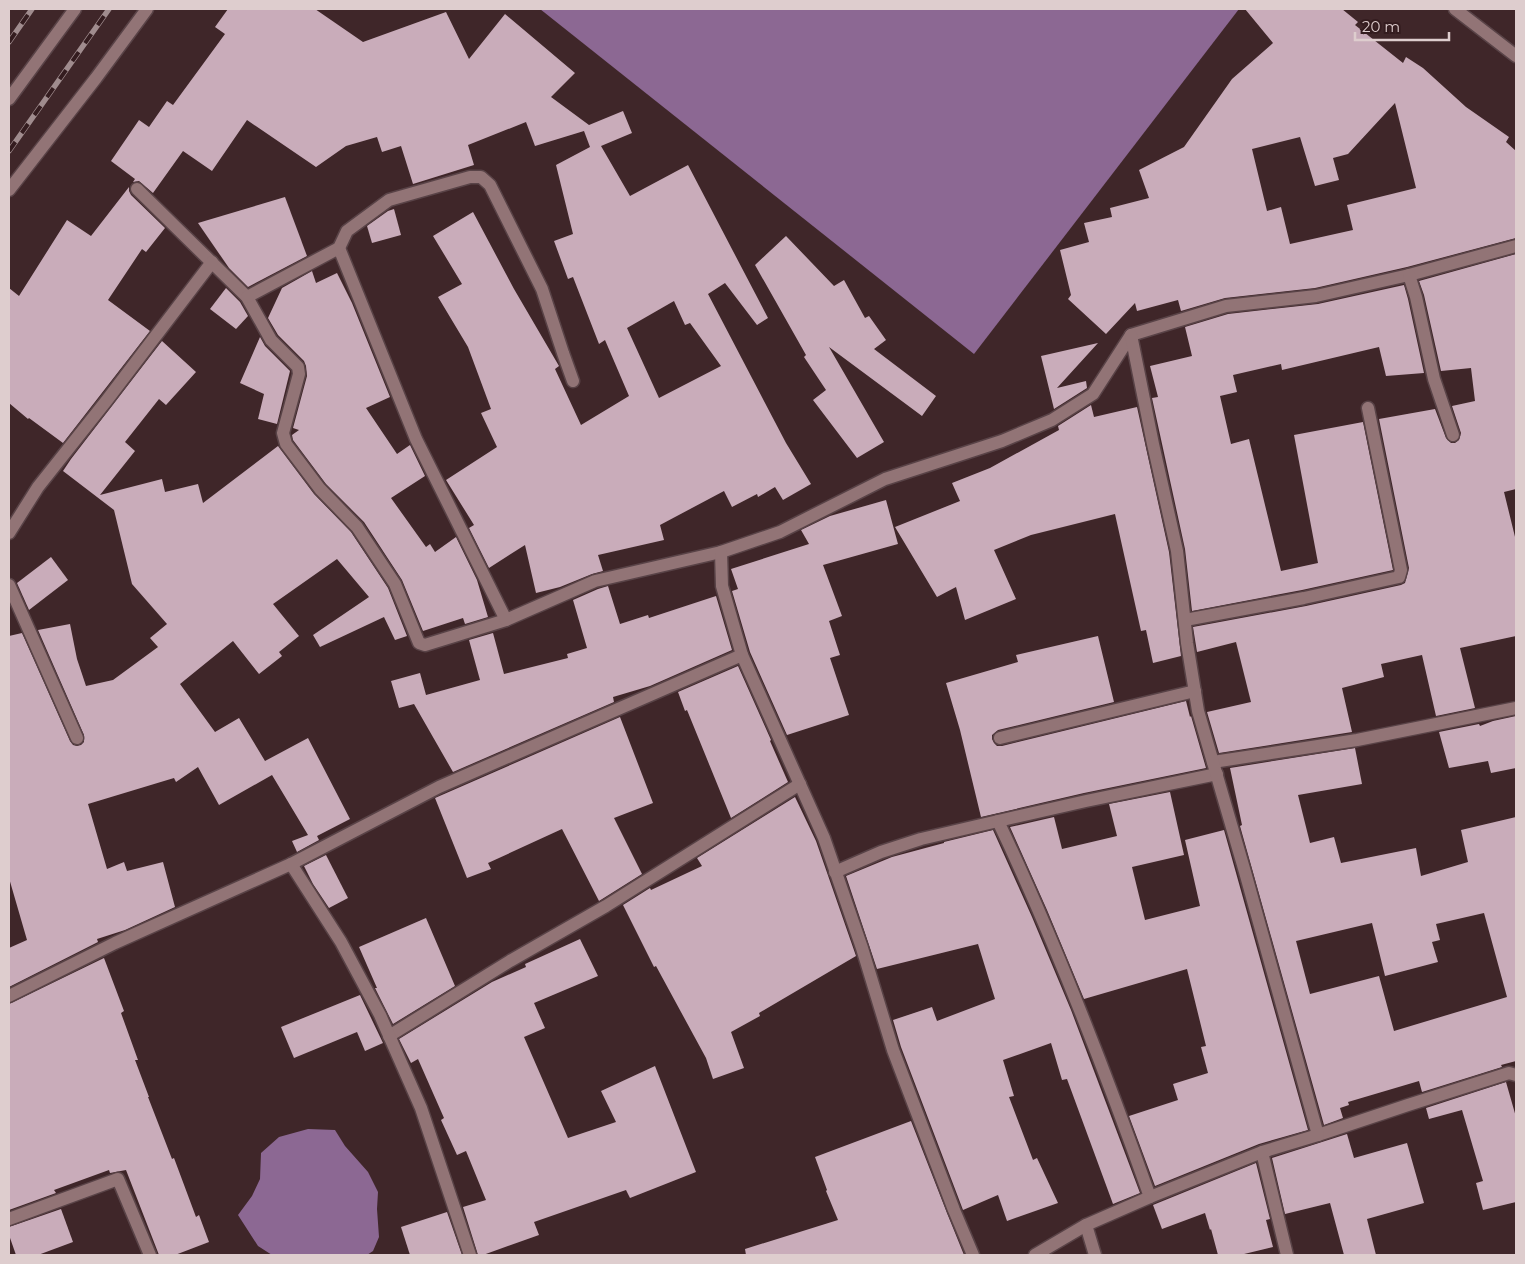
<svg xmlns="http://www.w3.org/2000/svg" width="1525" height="1264" viewBox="0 0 1525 1264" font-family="Montserrat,sans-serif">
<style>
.water{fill:#8c6893}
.building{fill:#c9acba;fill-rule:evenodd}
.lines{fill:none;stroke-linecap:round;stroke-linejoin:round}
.minor-casing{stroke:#594347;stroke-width:15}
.minor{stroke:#927476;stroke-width:12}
.rail-casing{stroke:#a08c8e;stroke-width:5.5}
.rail{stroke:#341c1f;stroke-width:4;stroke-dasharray:11;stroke-linecap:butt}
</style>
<rect width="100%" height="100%" fill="#3f2629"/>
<!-- water -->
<g class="water">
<polygon points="540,9 1239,9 974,354"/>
<polygon points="308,1129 335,1130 345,1146 368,1172 378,1192 377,1209 379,1237 373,1251 367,1255 272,1255 258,1246 238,1215 252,1196 260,1179 261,1153 279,1137"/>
</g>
<!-- building -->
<g class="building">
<path d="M228 9H315L363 42 446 12 469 59 505 14 575 73 551 97 589 125 623 111 632 133 601 146 630 196 688 165 768 318 757 325 725 283 708 294 786 443 811 484 783 500 775 487 758 497 757 494 732 507 724 491 660 525 664 540 598 555 603 571 592 574 560 587 536 593 525 545 489 568 469 528 474 525 446 480 497 447 481 413 491 409 468 347 438 297 462 284 433 236 473 212 514 289 559 366 555 369 581 425 629 396 605 340 599 344 573 277 568 279 554 241 573 234 556 165 590 147 584 131 535 146 526 122 468 145 474 165 413 184 401 146 382 152 377 137 346 146 316 167 247 120 212 171 183 151 153 193 139 181 133 182 135 179 111 161 139 120 149 127 167 101 173 105 225 34 215 27ZM674 301 685 325 690 323 721 366 659 398 627 328Z"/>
<path d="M1245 9H1342L1358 22 1355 25 1403 63 1406 57 1423 68 1466 107 1509 137 1506 142 1516 151V238L1407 267 1315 288 1225 298 1181 311 1178 300 1137 311 1135 303 1106 334 1068 299 1071 295 1060 250 1089 242 1084 223 1112 217 1110 208 1149 198 1139 170 1184 147 1232 79 1273 43ZM1395 103 1416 188 1347 205 1353 230 1290 244 1281 207 1267 211 1252 149 1300 137 1315 186 1339 180 1333 158 1348 154Z"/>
<polygon points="129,187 129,191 131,195 165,228 146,252 142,249 108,300 150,331 63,443 29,418 28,419 9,403 9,288 19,296 67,220 91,236"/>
<polygon points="285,197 307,256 248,287 229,268 198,223"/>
<polygon points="394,209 401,235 372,243 367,226 388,211"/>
<polygon points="786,236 834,286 844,280 865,318 869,316 886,340 874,349 936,396 922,416 829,347 884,442 857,458 813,400 826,390 804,357 806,355 755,265"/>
<polygon points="1516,254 1516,489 1504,492 1516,541 1516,636 1460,648 1475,708 1436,716 1422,655 1381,664 1384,677 1342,688 1352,732 1219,753 1207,712 1251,702 1236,642 1197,652 1193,627 1306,606 1401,585 1405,583 1409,568 1379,419 1435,409 1446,438 1451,443 1455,443 1459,440 1461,433 1452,406 1475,401 1471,368 1441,371 1424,295 1419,281"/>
<polygon points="312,271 316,283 337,273 352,303 390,397 366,408 397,454 410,445 425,476 391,498 426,547 430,544 435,552 456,537 477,580 488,617 465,624 463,618 423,631 402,580 364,522 326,484 293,440 292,435 299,430 293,428 307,376 306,366 304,361 278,335 268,318 282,288"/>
<polygon points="1404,285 1408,299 1424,373 1386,376 1379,347 1282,370 1281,364 1233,375 1237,392 1220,396 1231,444 1249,439 1281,571 1318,563 1294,435 1363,422 1393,570 1302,590 1192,611 1185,549 1152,398 1158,397 1150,366 1192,356 1185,327 1228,314 1318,304"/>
<polygon points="226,288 240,302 248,316 236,329 210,309"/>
<polygon points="260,337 265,346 290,371 277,424 258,419 264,394 240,383"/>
<polygon points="162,341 196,372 166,405 159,399 125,442 135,451 100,495 162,479 165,492 198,484 203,503 278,446 314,494 351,532 388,588 407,636 395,640 384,617 320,647 313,635 369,597 337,559 273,604 299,636 279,652 282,656 259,674 233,641 180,684 215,732 239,718 265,761 308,738 350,819 317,836 319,840 297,852 292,841 308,835 272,775 219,805 198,767 176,782 174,778 88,804 107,869 124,862 127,871 163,862 175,907 125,930 97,939 98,942 9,987 9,948 27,940 9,878 9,636 22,633 70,741 73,745 77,746 81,745 84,742 84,735 38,630 70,624 77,659 86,686 113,680 158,647 150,638 167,624 132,584 114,510 63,471 71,459"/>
<polygon points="1098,343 1057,388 1086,381 1087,388 1054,409 1041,356"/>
<polygon points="1091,405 1094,417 1137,407 1169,552 1181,656 1153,663 1146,630 1141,631 1115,514 1031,535 994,550 1016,599 965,620 956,587 937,597 895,527 960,501 952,483 990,468 1059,430 1058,426"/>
<polygon points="886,500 898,544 823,565 842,616 829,621 840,655 830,658 849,715 787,735 750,652 732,591 738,589 731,569 809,544 801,530 830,516"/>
<polygon points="51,557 68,580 29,610 17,583"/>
<polygon points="608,586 620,624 648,615 649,618 716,596 732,650 650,686 613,697 614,702 453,772 414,704 399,708 391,681 420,673 426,695 480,680 469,640 493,633 504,674 568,658 567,654 587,648 573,600 598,589"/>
<polygon points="1098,636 1114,702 998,730 992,735 992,739 994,743 997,746 1002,746 1186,701 1190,717 1191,716 1206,768 1084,793 981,817 960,730 946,683 1018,662 1016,655"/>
<polygon points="738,666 771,740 770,741 788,782 731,818 687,710 685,711 678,692"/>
<polygon points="1516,716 1516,768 1491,773 1488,761 1449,768 1439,732 1479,724 1480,726 1493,721"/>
<polygon points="620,717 653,803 614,818 642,874 599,901 562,829 488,863 491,869 467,878 435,798"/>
<path d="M1355 748 1362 784 1298 795 1310 843 1334 837 1341 863 1416 848 1421 876 1468 862 1461 830 1516 817V1061L1501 1065 1502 1067 1422 1092 1419 1081 1348 1102 1349 1105 1340 1108 1343 1118 1324 1125 1240 826 1242 825 1230 768ZM1484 913 1507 997 1394 1031 1379 976 1310 994 1296 941 1372 923 1385 976 1438 962 1432 942 1440 940 1436 924Z"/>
<polygon points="1170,792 1184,855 1132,867 1145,920 1200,906 1185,840 1224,830 1308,1130 1259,1144 1155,1186 1129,1116 1178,1100 1173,1084 1208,1073 1201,1047 1206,1046 1187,969 1084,999 1047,910 1010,827 1054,817 1062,849 1117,836 1109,804"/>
<polygon points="795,797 816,841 856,956 759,1013 760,1016 731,1032 744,1068 713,1079 706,1058 656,966 654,967 623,905 650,888 651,890 702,866 697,858"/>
<polygon points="993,830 1032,917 1071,1010 1140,1193 1113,1204 1067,1079 1062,1080 1051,1043 1003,1060 1014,1096 1009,1097 1033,1160 1037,1158 1058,1203 1007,1221 998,1195 963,1210 901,1047 893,1020 932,1007 937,1021 995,999 978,944 877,969 846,876 892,857 944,843 944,842"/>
<polygon points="326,855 348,898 329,908 313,884 304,866"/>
<polygon points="426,918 455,986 393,1024 375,988 377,988 359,947"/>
<polygon points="580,939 598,976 534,1003 545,1028 524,1037 568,1138 616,1122 601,1091 655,1066 696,1172 630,1198 626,1190 534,1222 539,1235 483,1255 478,1255 463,1207 486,1200 466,1151 457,1155 441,1120 444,1118 418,1059 411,1063 399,1039 492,982 526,967 525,964"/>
<polygon points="104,958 124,1011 121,1013 138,1060 135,1060 149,1097 148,1097 172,1159 174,1158 196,1217 199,1215 209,1242 175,1255 159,1255 126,1170 110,1173 109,1170 54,1190 56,1193 9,1210 9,1004"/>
<polygon points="360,995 383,1043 365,1051 357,1032 294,1058 281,1027"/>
<polygon points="1506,1082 1516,1117 1516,1202 1483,1210 1476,1183 1483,1181 1462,1110 1429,1119 1426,1108"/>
<polygon points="911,1121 947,1213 964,1255 746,1255 745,1249 838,1220 826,1191 827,1190 815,1157"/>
<polygon points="1347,1134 1354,1158 1407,1143 1424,1203 1367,1219 1376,1255 1344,1255 1330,1203 1285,1214 1272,1158"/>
<polygon points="1256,1163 1270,1219 1266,1220 1273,1247 1240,1255 1218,1255 1211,1229 1210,1230 1205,1213 1162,1229 1153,1205"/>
<polygon points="61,1209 73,1242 38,1255 16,1255 9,1235 9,1227"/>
<polygon points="447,1212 462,1255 410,1255 401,1227"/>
</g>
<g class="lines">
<defs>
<g id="minor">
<polyline points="1455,9 1516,56"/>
<polyline points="9,99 75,9"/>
<polyline points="137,189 247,297 271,340 298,367 299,374 283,433 286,444 320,489 357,527 395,584 419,643 425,645 506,620 595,581 721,552 780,532 885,479 1002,441 1052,420 1093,394 1131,335 1226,306 1316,296 1409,275 1516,246"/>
<polyline points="9,190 96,78 147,9"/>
<polyline points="339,248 416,439 506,620"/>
<polyline points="1409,275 1416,297 1434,379 1453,435"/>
<polyline points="247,297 339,248 347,231 389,200 470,177 481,177 490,185 542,289 563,353 573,381"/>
<polyline points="9,533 38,487 107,400 212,262"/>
<polyline points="721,552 722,586 742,655 824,838 862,948 893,1050 954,1210 973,1255"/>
<polyline points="9,585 77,738"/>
<polyline points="1185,620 1304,598 1399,577 1401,570 1368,408"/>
<polyline points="1000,738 1195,691"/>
<polyline points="1213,762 1357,740 1516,708"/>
<polyline points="835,872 881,852 921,839 998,821"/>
<polyline points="9,996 115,943 291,864"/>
<polyline points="389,1036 510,961 606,906 800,784"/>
<polyline points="1318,1135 1408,1105 1509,1073 1516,1075"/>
<polyline points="1262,1152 1287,1255"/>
<path d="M1150 1197C1105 1070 1056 943 998 821L1086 801 1217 774"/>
<polyline points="9,1219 118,1179 150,1255"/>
<polyline points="1086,1225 1095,1255"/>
<polyline points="470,1255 421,1108 380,1015 341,942 291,864 439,787 742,655"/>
<polyline points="1035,1255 1086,1225 1150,1197 1262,1152 1318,1135 1245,872 1198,711 1187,643 1177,551 1153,444 1131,335"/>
</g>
</defs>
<!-- minor casing -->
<use href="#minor" class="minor-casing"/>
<!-- minor -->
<use href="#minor" class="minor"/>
<defs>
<g id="rail">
<polyline points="9,42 32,9"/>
<polyline points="9,151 109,9"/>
</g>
</defs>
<!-- rail casing -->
<use href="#rail" class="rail-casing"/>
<!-- rail -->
<use href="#rail" class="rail"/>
</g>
<!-- border -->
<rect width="1525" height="1264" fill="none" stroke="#decdce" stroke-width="20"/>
<!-- scale -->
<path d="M1355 32v8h94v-8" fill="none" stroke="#decdce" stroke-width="2.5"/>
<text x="1362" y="32" font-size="15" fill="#decdce" stroke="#341c1f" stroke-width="4" paint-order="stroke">20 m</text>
</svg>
